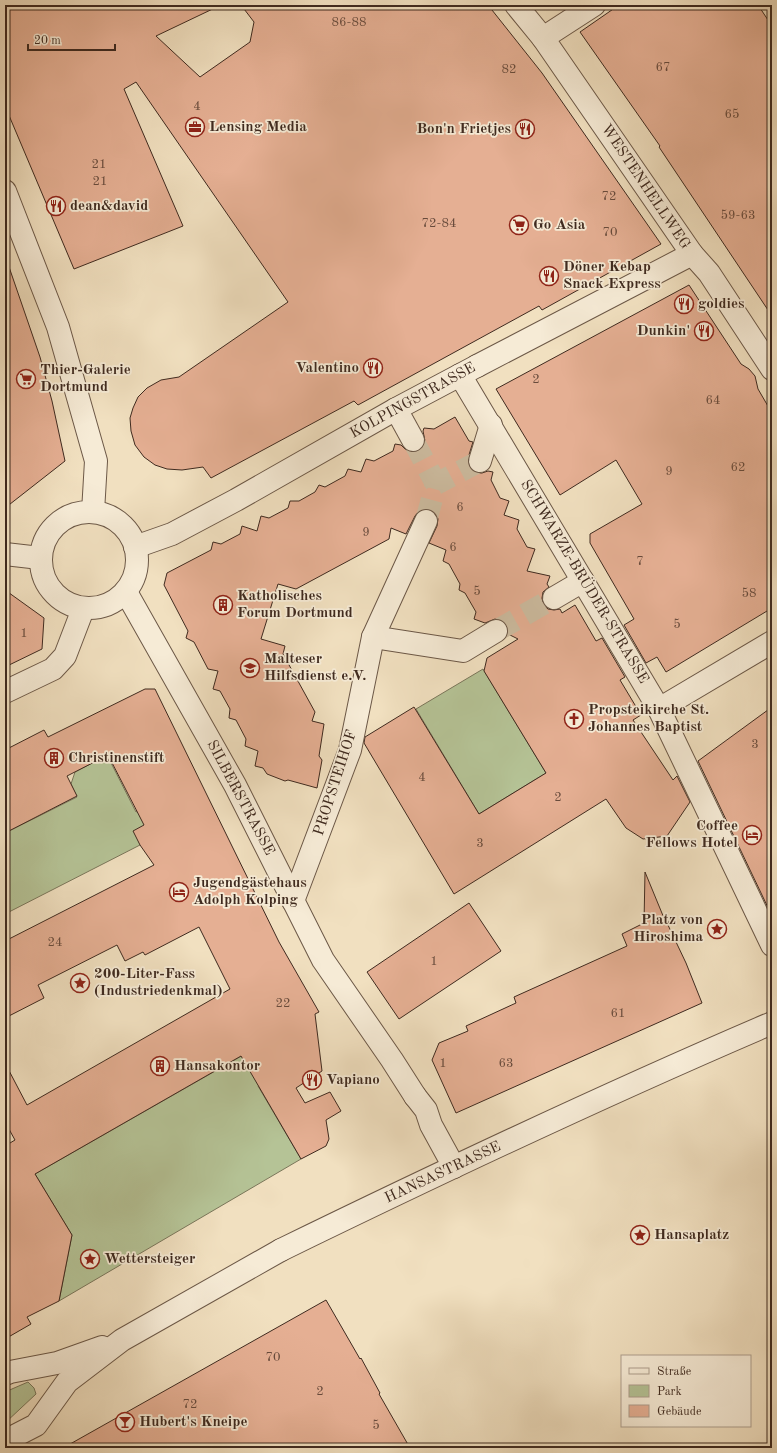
<svg xmlns="http://www.w3.org/2000/svg" width="777" height="1453" viewBox="0 0 777 1453" font-family="'Old Standard TT',serif">
<style>
.green{fill:#b5c396;stroke:#7a765a}
.building{fill:#e5af93;stroke:#3f2a1f}
.lines{fill:none;stroke-linecap:round;stroke-linejoin:round}
.pedestrian-tunnel{stroke:#cdbca0;stroke-width:22;stroke-dasharray:22 11;stroke-linecap:butt}
.pedestrian-casing{stroke:#6c5847;stroke-width:24}
.minor-casing{stroke:#6c5847;stroke-width:24}
.pedestrian{stroke:#f6ebd6;stroke-width:22}
.minor{stroke:#f6ebd6;stroke-width:22}
.labels{text-anchor:middle;dominant-baseline:central;stroke-width:3.5;stroke-linejoin:round;paint-order:stroke}
.number-label{font-size:13px;fill:#684b3c}
.poi-label{font-size:15px;font-weight:bold;fill:#3f2a1f;stroke:#f6ebd6;text-anchor:start}
.street-label{font-size:15px;fill:#3f2a1f;stroke:#f6ebd6}
</style>
<rect width="100%" height="100%" fill="#f1e0c0"/>
<filter id="stains"><feTurbulence type="fractalNoise" baseFrequency=".005" numOctaves="4"/><feColorMatrix values="0 0 0 0 .2 0 0 0 0 .09 0 0 0 0 .02 0 0 0 .5 -.17"/></filter>
<radialGradient id="worn" r=".72"><stop offset=".6" stop-color="#630" stop-opacity="0"/><stop offset="1" stop-color="#630" stop-opacity=".3"/></radialGradient>
<!-- green -->
<g class="green">
<polygon points="483,669 546,773 479,814 416,709"/>
<polygon points="104,757 109,759 136,812 142,809 149,823 140,845 5,914 5,833 77,797 71,784 75,772"/>
<polygon points="252,1050 267,1081 258,1086 301,1159 59,1301 72,1235 35,1174"/>
<polygon points="28,1382 34,1388 36,1394 5,1423 5,1392"/>
</g>
<!-- building -->
<g class="building">
<polygon points="5,5 221,5 156,36 200,77 250,42 254,22 241,5 488,5 542,73 661,244 542,310 539,306 358,405 354,401 211,478 203,467 182,470 167,469 155,465 144,457 135,445 131,431 130,418 133,408 138,397 147,388 161,380 179,377 288,302 136,82 124,89 183,226 74,269 5,106"/>
<polygon points="619,5 758,5 772,26 772,316 659,147 660,146 580,32"/>
<polygon points="5,264 8,264 40,357 52,401 65,461 5,508"/>
<polygon points="689,285 741,364 749,369 755,376 758,389 772,413 772,608 666,672 657,657 646,663 624,625 634,619 590,543 590,534 642,504 616,460 560,495 496,389"/>
<polygon points="455,417 469,441 473,442 468,458 468,463 471,469 477,473 482,473 488,471 493,472 491,480 500,498 509,501 504,515 519,520 517,529 527,547 535,549 527,571 550,576 547,584 549,587 543,592 542,598 543,605 548,609 554,610 560,609 562,613 575,605 596,641 602,638 625,677 620,680 641,715 633,720 673,780 677,776 690,802 667,836 643,839 626,828 606,799 454,894 364,743 365,737 414,707 479,814 546,773 484,671 487,658 518,639 508,634 507,625 502,620 495,619 485,623 474,619 476,612 465,593 459,590 460,584 449,564 443,561 446,550 429,543 437,526 438,519 436,513 432,510 425,509 419,511 415,516 406,534 391,528 389,539 296,589 278,584 261,639 285,646 283,654 315,712 312,721 324,724 319,756 322,760 317,788 288,780 285,781 267,774 263,768 255,766 258,751 245,746 246,739 236,720 229,718 230,709 220,691 213,689 218,671 208,669 194,642 186,638 188,631 164,585 167,573 211,550 213,542 221,544 240,534 242,526 257,531 261,516 269,518 288,508 290,501 299,501 315,492 319,485 325,487 345,476 348,469 361,472 366,459 374,461 393,451 395,444 401,445 407,451 412,452 419,451 423,447 425,441 423,431 424,428 434,429"/>
<polygon points="5,590 44,618 42,649 5,667"/>
<polygon points="145,689 155,689 279,942 319,1012 315,1014 322,1071 296,1088 305,1103 330,1092 341,1111 326,1120 329,1139 326,1146 301,1159 241,1056 35,1174 72,1235 59,1301 27,1317 31,1324 5,1339 5,1146 15,1140 5,1122 5,1063 27,1105 230,989 199,927 145,955 143,952 125,961 117,945 38,985 44,998 5,1018 5,941 154,865 140,845 133,831 144,825 108,755 67,776 77,796 5,833 5,750 44,730 48,737"/>
<polygon points="772,707 772,916 698,761"/>
<polygon points="645,872 666,923 667,923 686,963 702,1003 456,1113 432,1060 439,1043 468,1031 466,1026 516,1003 514,997 627,946 622,934 644,923"/>
<polygon points="469,903 501,951 399,1019 367,972"/>
<polygon points="326,1300 360,1359 361,1358 380,1393 379,1394 410,1448 63,1448"/>
</g>
<g class="lines">
<!-- pedestrian-tunnel -->
<g class="pedestrian-tunnel">
<polyline points="413,440 436,484"/>
<polyline points="426,521 436,484 480,461"/>
<polyline points="496,631 554,598"/>
</g>
<defs>
<g id="pedestrian">
<polyline points="516,5 543,38 692,254 709,273 772,369"/>
<polyline points="543,38 594,5"/>
<polyline points="477,366 692,254"/>
<polyline points="396,409 413,440"/>
<polyline points="480,461 491,425"/>
<polyline points="554,598 583,581"/>
<polyline points="373,637 463,651 496,631"/>
<polyline points="772,642 659,709 772,945"/>
<polyline points="293,901 350,750 373,637 426,521"/>
<polyline points="415,1096 426,1110 431,1125 454,1167"/>
<path d="M281 1250C443 1171 606 1094 772 1023"/>
</g>
<g id="minor">
<polyline points="5,191 58,327 96,461 93,512"/>
<polyline points="460,375 659,709"/>
<circle cx="89" cy="560" r="48"/>
<polyline points="135,547 172,534 236,500 396,409 477,366"/>
<polyline points="5,554 40,558"/>
<polyline points="126,592 235,785 323,960 392,1060 415,1096"/>
<polyline points="5,692 53,669 65,656 83,609"/>
<polyline points="5,1374 10,1372 57,1363 102,1347"/>
<polyline points="5,1441 36,1425 67,1382 122,1340 281,1250"/>
</g>
</defs>
<!-- pedestrian casing -->
<use href="#pedestrian" class="pedestrian-casing"/>
<!-- minor casing -->
<use href="#minor" class="minor-casing"/>
<!-- pedestrian -->
<use href="#pedestrian" class="pedestrian"/>
<!-- minor -->
<use href="#minor" class="minor"/>
</g>
<!-- icons -->
<defs>
<symbol id="office-ring" viewBox="-11 -11 22 22"><circle r="9.5" fill="#f6ebd6" stroke="#8f2418" stroke-width="1.5"/><path d="M-6-3h4V-5.5h4V-3h4V5H-6ZM-1-4.5V-3h2v-1.5ZM-6 0V1H6V0Z" fill="#8f2418"/></symbol>
<symbol id="restaurant-ring" viewBox="-11 -11 22 22"><circle r="9.5" fill="#f6ebd6" stroke="#8f2418" stroke-width="1.5"/><path d="M-5-6h1v4h1v-4h1v4h1v-4h1v5L-1.5 .5V6h-2V.5L-5-1ZM5-6V6H3V1.5H1.5Q1.5-4 5-6Z" fill="#8f2418"/></symbol>
<symbol id="supermarket-ring" viewBox="-11 -11 22 22"><circle r="9.5" fill="#f6ebd6" stroke="#8f2418" stroke-width="1.5"/><path d="M-6-5.5h2.5l.6 2H6L4.5 2H-2.5L-4.4-4H-6ZM-1.5 3.2a1.3 1.3 0 1 0 .1 0ZM3 3.2a1.3 1.3 0 1 0 .1 0Z" fill="#8f2418"/></symbol>
<symbol id="building-ring" viewBox="-11 -11 22 22"><circle r="9.5" fill="#f6ebd6" stroke="#8f2418" stroke-width="1.5"/><path d="M-4-6H4V6H1V3H-1V6H-4ZM-2.5-4.3h1.7v1.8h-1.7ZM.8-4.3h1.7v1.8H.8ZM-2.5-1h1.7V.8h-1.7ZM.8-1h1.7V.8H.8Z" fill="#8f2418"/></symbol>
<symbol id="school-ring" viewBox="-11 -11 22 22"><circle r="9.5" fill="#f6ebd6" stroke="#8f2418" stroke-width="1.5"/><path d="M0-5L7-2L0 1L-7-2ZM-4 1L0 2.5L4 1V4Q0 6-4 4Z" fill="#8f2418"/></symbol>
<symbol id="church-ring" viewBox="-11 -11 22 22"><circle r="9.5" fill="#f6ebd6" stroke="#8f2418" stroke-width="1.5"/><path d="M-1.2-6h2.4v3.5h3.3v2.4h-3.3V6h-2.4V-.1h-3.3v-2.4h3.3Z" fill="#8f2418"/></symbol>
<symbol id="hotel-ring" viewBox="-11 -11 22 22"><circle r="9.5" fill="#f6ebd6" stroke="#8f2418" stroke-width="1.5"/><path d="M-6-4.5h1.5V1H6V5H4.5V3h-9V5H-6ZM-4 0a1.8 1.8 0 1 1 3.6 0ZM.5 0V-2.5h3Q6-2.5 6 0Z" fill="#8f2418"/></symbol>
<symbol id="sight-ring" viewBox="-11 -11 22 22"><circle r="9.5" fill="#f6ebd6" stroke="#8f2418" stroke-width="1.5"/><path d="M0-6L1.8-2.2L6-1.7L2.9 1.2L3.7 5.4L0 3.3L-3.7 5.4L-2.9 1.2L-6-1.7L-1.8-2.2Z" fill="#8f2418"/></symbol>
<symbol id="bar-ring" viewBox="-11 -11 22 22"><circle r="9.5" fill="#f6ebd6" stroke="#8f2418" stroke-width="1.5"/><path d="M-6-5H6L.8 .8V4.5H3.5V6h-7V4.5H-.8V.8Z" fill="#8f2418"/></symbol>
</defs>
<g fill-rule="evenodd">
<use href="#office-ring" x="184" y="116" width="22" height="22"/>
<use href="#restaurant-ring" x="514" y="118" width="22" height="22"/>
<use href="#restaurant-ring" x="45" y="195" width="22" height="22"/>
<use href="#supermarket-ring" x="508" y="214" width="22" height="22"/>
<use href="#restaurant-ring" x="538" y="265" width="22" height="22"/>
<use href="#restaurant-ring" x="673" y="293" width="22" height="22"/>
<use href="#restaurant-ring" x="693" y="320" width="22" height="22"/>
<use href="#restaurant-ring" x="362" y="357" width="22" height="22"/>
<use href="#supermarket-ring" x="15" y="368" width="22" height="22"/>
<use href="#building-ring" x="212" y="594" width="22" height="22"/>
<use href="#school-ring" x="239" y="657" width="22" height="22"/>
<use href="#church-ring" x="563" y="708" width="22" height="22"/>
<use href="#building-ring" x="43" y="747" width="22" height="22"/>
<use href="#hotel-ring" x="741" y="824" width="22" height="22"/>
<use href="#hotel-ring" x="168" y="881" width="22" height="22"/>
<use href="#sight-ring" x="706" y="918" width="22" height="22"/>
<use href="#sight-ring" x="69" y="972" width="22" height="22"/>
<use href="#building-ring" x="149" y="1055" width="22" height="22"/>
<use href="#restaurant-ring" x="301" y="1069" width="22" height="22"/>
<use href="#sight-ring" x="629" y="1224" width="22" height="22"/>
<use href="#sight-ring" x="79" y="1248" width="22" height="22"/>
<use href="#bar-ring" x="114" y="1411" width="22" height="22"/>
</g>
<g class="labels">
<!-- number labels -->
<g class="number-label">
<text x="349" y="22">86-88</text>
<text x="663" y="67">67</text>
<text x="509" y="69">82</text>
<text x="197" y="106">4</text>
<text x="732" y="114">65</text>
<text x="99" y="164">21</text>
<text x="100" y="181">21</text>
<text x="609" y="196">72</text>
<text x="738" y="215">59-63</text>
<text x="439" y="223">72-84</text>
<text x="610" y="232">70</text>
<text x="536" y="379">2</text>
<text x="713" y="400">64</text>
<text x="738" y="467">62</text>
<text x="669" y="471">9</text>
<text x="460" y="507">6</text>
<text x="366" y="532">9</text>
<text x="453" y="547">6</text>
<text x="640" y="561">7</text>
<text x="477" y="591">5</text>
<text x="749" y="593">58</text>
<text x="677" y="624">5</text>
<text x="24" y="633">1</text>
<text x="755" y="744">3</text>
<text x="422" y="777">4</text>
<text x="558" y="797">2</text>
<text x="480" y="843">3</text>
<text x="55" y="942">24</text>
<text x="434" y="961">1</text>
<text x="283" y="1003">22</text>
<text x="618" y="1013">61</text>
<text x="443" y="1063">1</text>
<text x="506" y="1063">63</text>
<text x="273" y="1357">70</text>
<text x="320" y="1391">2</text>
<text x="190" y="1404">72</text>
<text x="376" y="1425">5</text>
</g>
<!-- poi labels -->
<g class="poi-label">
<text x="209" y="127">Lensing Media</text>
<text x="511" y="129" text-anchor="end">Bon'n Frietjes</text>
<text x="70" y="206">dean&amp;david</text>
<text x="533" y="225">Go Asia</text>
<text x="563" y="267">Döner Kebap<tspan x="563" dy="17">Snack Express</tspan></text>
<text x="698" y="304">goldies</text>
<text x="690" y="331" text-anchor="end">Dunkin'</text>
<text x="359" y="368" text-anchor="end">Valentino</text>
<text x="40" y="370">Thier-Galerie<tspan x="40" dy="17">Dortmund</tspan></text>
<text x="237" y="596">Katholisches<tspan x="237" dy="17">Forum Dortmund</tspan></text>
<text x="264" y="659">Malteser<tspan x="264" dy="17">Hilfsdienst e.V.</tspan></text>
<text x="588" y="710">Propsteikirche St.<tspan x="588" dy="17">Johannes Baptist</tspan></text>
<text x="68" y="758">Christinenstift</text>
<text x="738" y="826" text-anchor="end">Coffee<tspan x="738" dy="17">Fellows Hotel</tspan></text>
<text x="193" y="883">Jugendgästehaus<tspan x="193" dy="17">Adolph Kolping</tspan></text>
<text x="703" y="920" text-anchor="end">Platz von<tspan x="703" dy="17">Hiroshima</tspan></text>
<text x="94" y="974">200-Liter-Fass<tspan x="94" dy="17">(Industriedenkmal)</tspan></text>
<text x="174" y="1066">Hansakontor</text>
<text x="326" y="1080">Vapiano</text>
<text x="654" y="1235">Hansaplatz</text>
<text x="104" y="1259">Wettersteiger</text>
<text x="139" y="1422">Hubert's Kneipe</text>
</g>
<!-- street labels -->
<g class="street-label">
<text transform="translate(645 187) rotate(56)">WESTENHELLWEG</text>
<text transform="translate(413 401) rotate(-29)">KOLPINGSTRASSE</text>
<text transform="translate(584 582) rotate(59)">SCHWARZE-BRÜDER-STRASSE</text>
<text transform="translate(336 783) rotate(-72)">PROPSTEIHOF</text>
<text transform="translate(240 798) rotate(62)">SILBERSTRASSE</text>
<text transform="translate(443 1173) rotate(-25)">HANSASTRASSE</text>
</g>
</g>
<!-- margin -->
<rect width="777" height="1453" fill="none" stroke="#f1e0c0" stroke-width="20"/>
<rect x="6" y="6" width="765" height="1441" fill="none" stroke="#3f2a1f" stroke-width="2"/>
<rect x="10" y="10" width="757" height="1433" fill="none" stroke="#3f2a1f"/>
<!-- legend -->
<rect x="621" y="1355" width="130" height="72" fill="#f6ebd6" stroke="#ad9e8d"/>
<rect x="629" y="1368" width="20" height="6" fill="#f6ebd6" stroke="#ad9e8d"/>
<text x="657" y="1375" font-size="12" fill="#3f2a1f">Straße</text>
<rect x="629" y="1385" width="20" height="12" fill="#b5c396" stroke="#ad9e8d"/>
<text x="657" y="1395" font-size="12" fill="#3f2a1f">Park</text>
<rect x="629" y="1405" width="20" height="12" fill="#e5af93" stroke="#ad9e8d"/>
<text x="657" y="1415" font-size="12" fill="#3f2a1f">Gebäude</text>
<!-- scale -->
<path d="M28 44v6h87v-6" fill="none" stroke="#3f2a1f" stroke-width="2"/>
<text x="34" y="44" font-size="12" fill="#3f2a1f" stroke="#f6ebd6" stroke-width="3" paint-order="stroke">20 m</text>
<rect width="100%" height="100%" filter="url(#stains)"/>
<rect width="100%" height="100%" fill="url(#worn)"/>
</svg>
